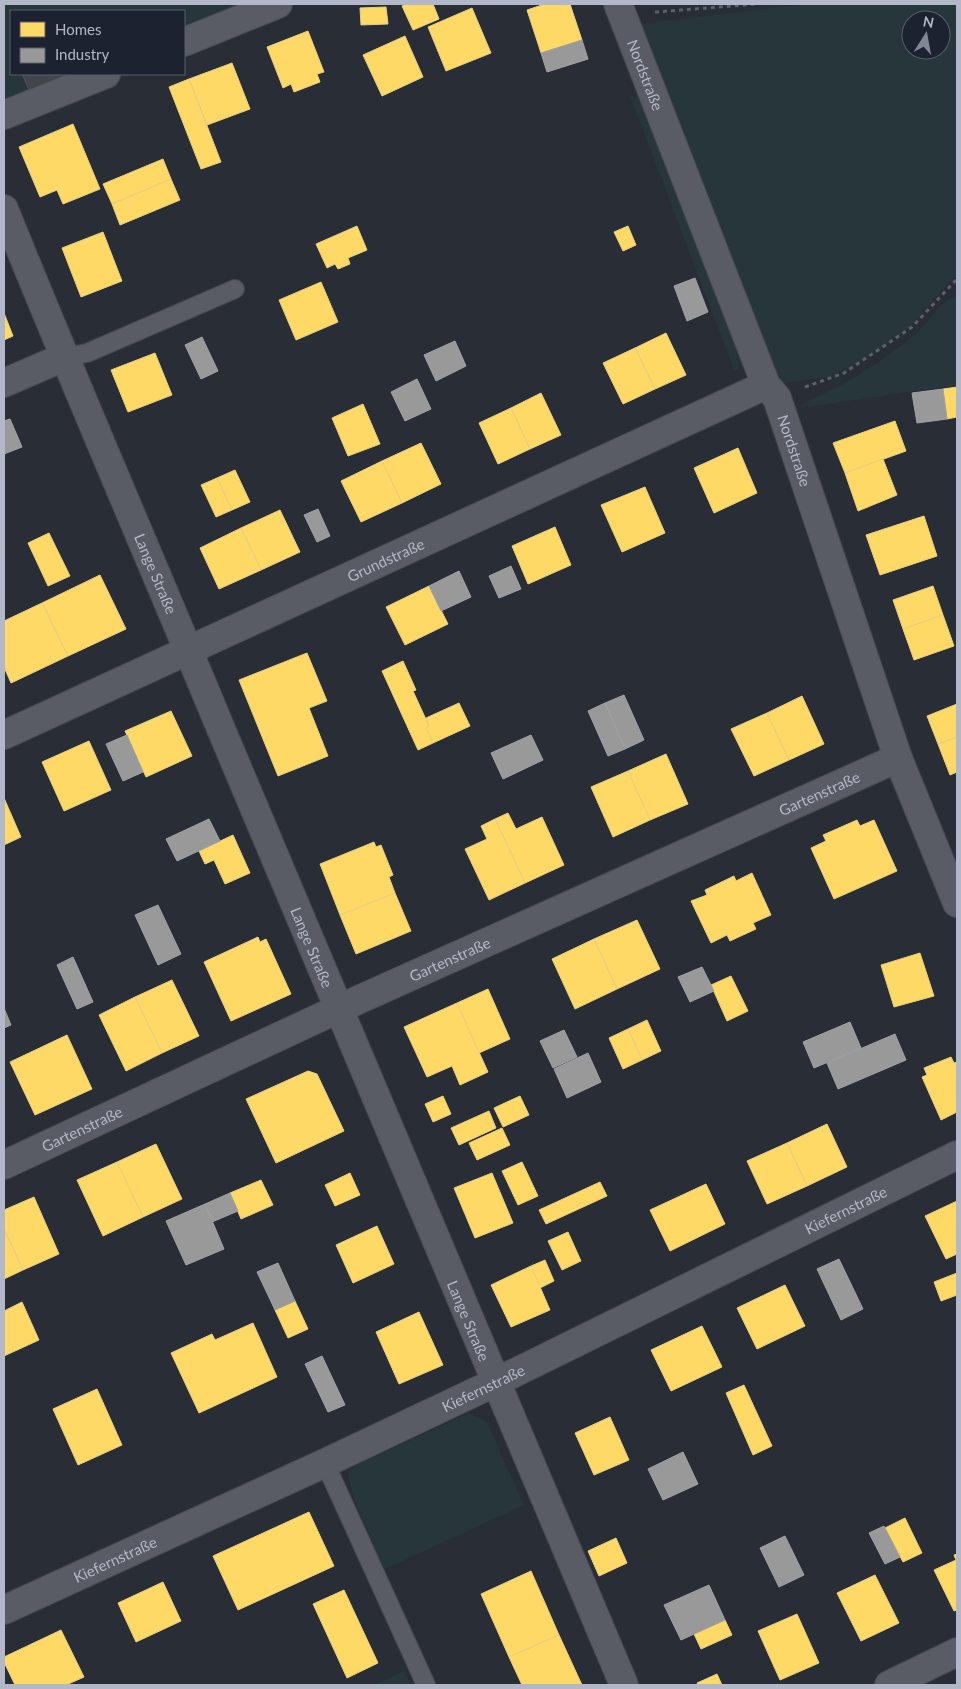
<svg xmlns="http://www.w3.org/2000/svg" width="961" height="1689" viewBox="0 0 961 1689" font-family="Lato,sans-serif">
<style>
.green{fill:#26363b;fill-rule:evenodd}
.homes{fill:#ffd966;stroke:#e8cf83}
.industry{fill:#999;stroke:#a0a2a7}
.building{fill:#42454c;stroke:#51555d}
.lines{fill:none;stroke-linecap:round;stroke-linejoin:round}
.lane-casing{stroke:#45484f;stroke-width:20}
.street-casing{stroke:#45484f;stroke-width:30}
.path{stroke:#5c6068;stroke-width:3;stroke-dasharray:4 4;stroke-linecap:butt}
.lane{stroke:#595c64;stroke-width:18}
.street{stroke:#595c64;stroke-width:28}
.labels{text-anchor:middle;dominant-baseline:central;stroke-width:5;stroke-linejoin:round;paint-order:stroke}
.street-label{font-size:15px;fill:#b2b8c7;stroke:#1c2230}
</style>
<rect width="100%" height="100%" fill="#292d35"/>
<!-- green -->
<g class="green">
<polygon points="4,4 255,4 184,33 184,11 11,11 11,74 82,74 4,106"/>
<path d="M807 4H957V274L906 331 870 356 828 377 783 383 762 344 638 24ZM911 20H941V50H911Z"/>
<polygon points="630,96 641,97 743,351 736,353 740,368 734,370"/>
<path d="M957 295V385L800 408 801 404C841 387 879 365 913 336 929 323 938 303 957 295Z"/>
<path d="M469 1413 487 1422 524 1505 385 1569C378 1553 344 1485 349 1472 350 1470 353 1468 355 1466Z"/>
<polygon points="404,1671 411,1685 373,1685"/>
</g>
<!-- homes -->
<g class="homes">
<polygon points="407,4 433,4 439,19 413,30 402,6"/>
<polygon points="545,4 570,4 582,40 541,53 527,10"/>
<polygon points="386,7 388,24 361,25 360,8"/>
<polygon points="472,8 491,53 446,71 428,27"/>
<polygon points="308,31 324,72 317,74 320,82 294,92 291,84 283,88 267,47"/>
<polygon points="405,36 423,77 382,96 363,55"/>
<polygon points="232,63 250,109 207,125 189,79"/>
<polygon points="189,79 221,162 201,169 169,87"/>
<polygon points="73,124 100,189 63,204 57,190 40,197 19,147"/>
<polygon points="163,159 171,179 112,204 103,184"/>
<polygon points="171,179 180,200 120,225 112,204"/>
<polygon points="357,226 367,250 348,258 350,264 338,269 335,264 327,268 316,244"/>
<polygon points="628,226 636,245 623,251 614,232"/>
<polygon points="103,232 122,281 81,297 62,248"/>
<polygon points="321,282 338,322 296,340 279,300"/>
<polygon points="4,313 13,336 4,340"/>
<polygon points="666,333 686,375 655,389 635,348"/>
<polygon points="635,348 655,389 623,404 603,363"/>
<polygon points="155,353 172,395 128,412 111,370"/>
<polygon points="957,387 957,417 947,419 943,389"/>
<polygon points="541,393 561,435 530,449 511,408"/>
<polygon points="363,404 380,444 348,456 332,418"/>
<polygon points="511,408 530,449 498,464 479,423"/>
<polygon points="895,421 906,451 845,473 833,443"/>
<polygon points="421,443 441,484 402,503 382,461"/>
<polygon points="738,448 757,493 714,513 694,468"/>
<polygon points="883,459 897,495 858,511 845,473"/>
<polygon points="382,461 402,503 361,522 341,481"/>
<polygon points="235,470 250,502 232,510 217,478"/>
<polygon points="217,478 232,510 216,517 201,485"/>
<polygon points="645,487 665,533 622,552 601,505"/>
<polygon points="280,510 300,552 261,570 241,528"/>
<polygon points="924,516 937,556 880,575 866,535"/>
<polygon points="555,527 571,565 528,584 512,546"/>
<polygon points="241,528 261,570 219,589 200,548"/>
<polygon points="49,533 70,576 48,586 28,543"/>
<polygon points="100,575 126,629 68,656 42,603"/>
<polygon points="429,586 448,624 405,645 386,607"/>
<polygon points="933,586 943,615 903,629 893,600"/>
<polygon points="42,603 68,656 11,683 4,667 4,621"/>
<polygon points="943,615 954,646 914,660 903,629"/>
<polygon points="307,653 327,701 309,708 328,756 278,776 239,680"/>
<polygon points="403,661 416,690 413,691 429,726 426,728 433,743 418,750 382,671"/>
<polygon points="802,696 824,744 789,760 767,713"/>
<polygon points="459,703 470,726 433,743 426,728 429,726 426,718"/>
<polygon points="957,704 957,737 938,744 927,716"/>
<polygon points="171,711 192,756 146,777 125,731"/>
<polygon points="767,713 789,760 754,776 731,729"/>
<polygon points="957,737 957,772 950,775 938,744"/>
<polygon points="89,741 111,790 64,811 42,762"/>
<polygon points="666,754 688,804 650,820 628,771"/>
<polygon points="628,771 650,820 613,837 591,787"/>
<polygon points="4,798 21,837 4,845"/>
<polygon points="508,813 516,829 542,817 564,865 525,883 495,819"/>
<polygon points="495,819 525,883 489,900 465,849 487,839 481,826"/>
<polygon points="857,820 860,826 874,820 897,871 834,899 811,848 826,841 823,835"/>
<polygon points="233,835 250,873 225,884 214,860 205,864 199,851"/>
<polygon points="374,842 376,847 381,845 393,875 389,877 395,893 340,915 320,864"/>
<polygon points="752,873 771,915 753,923 756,929 730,941 727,935 711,943 691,901 707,895 705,890 734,876 736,881"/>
<polygon points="395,893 411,931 356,954 340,915"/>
<polygon points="637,920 660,969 617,989 594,939"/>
<polygon points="258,937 260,942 266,939 291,994 231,1021 204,962"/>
<polygon points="594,939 617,989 575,1009 552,959"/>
<polygon points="920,953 934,996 894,1007 881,965"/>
<polygon points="731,976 748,1011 727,1021 711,985"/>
<polygon points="172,980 199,1036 162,1053 135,997"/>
<polygon points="488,989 510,1039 479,1053 457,1003"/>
<polygon points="135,997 162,1053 126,1071 99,1015"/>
<polygon points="457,1003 488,1072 460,1085 452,1066 427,1077 404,1027"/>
<polygon points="647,1020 661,1051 642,1060 628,1029"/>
<polygon points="628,1029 642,1060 623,1069 609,1038"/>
<polygon points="67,1035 92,1089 35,1115 10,1062"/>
<polygon points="951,1057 954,1063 957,1062 957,1112 941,1120 922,1077 927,1075 924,1068"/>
<polygon points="308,1071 317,1074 344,1131 276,1163 246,1099"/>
<polygon points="443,1096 451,1114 433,1122 425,1104"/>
<polygon points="520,1096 529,1115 503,1127 494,1108"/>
<polygon points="489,1111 496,1128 459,1145 451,1128"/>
<polygon points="827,1124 847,1167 807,1186 787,1143"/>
<polygon points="502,1128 510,1145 477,1160 469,1143"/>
<polygon points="787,1143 807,1186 767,1204 747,1161"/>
<polygon points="156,1144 182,1199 143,1217 117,1162"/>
<polygon points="117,1162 143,1217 103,1236 77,1180"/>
<polygon points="522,1162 538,1196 518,1205 502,1171"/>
<polygon points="350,1173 360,1195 335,1206 325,1185"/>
<polygon points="492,1173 513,1223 475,1238 454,1188"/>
<polygon points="261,1180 273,1205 241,1219 230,1193"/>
<polygon points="600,1182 607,1196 546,1224 539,1210"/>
<polygon points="706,1184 725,1224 670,1251 650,1210"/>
<polygon points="34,1197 59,1254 23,1270 4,1229 4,1210"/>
<polygon points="957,1201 957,1254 946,1259 925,1216"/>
<polygon points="377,1226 394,1264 353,1283 336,1245"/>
<polygon points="4,1229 23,1270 4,1279"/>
<polygon points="568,1232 581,1261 562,1270 548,1241"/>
<polygon points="545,1260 554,1281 540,1288 531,1266"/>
<polygon points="531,1266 550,1310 511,1327 491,1285"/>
<polygon points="957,1273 957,1295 941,1301 934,1282"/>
<polygon points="785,1285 805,1326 757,1349 737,1308"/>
<polygon points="295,1301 308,1329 288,1338 275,1310"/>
<polygon points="22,1302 39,1340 4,1356 4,1311"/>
<polygon points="419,1312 443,1365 399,1384 376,1332"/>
<polygon points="253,1323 277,1377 199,1413 171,1353 212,1334 215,1340"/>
<polygon points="702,1326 722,1367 671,1391 651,1350"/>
<polygon points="744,1385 772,1446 753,1455 726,1393"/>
<polygon points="97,1389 122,1445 78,1465 53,1409"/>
<polygon points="610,1417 629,1460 594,1475 575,1433"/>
<polygon points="309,1512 334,1566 238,1610 213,1556"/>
<polygon points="905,1518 922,1553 903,1562 885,1528"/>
<polygon points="616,1538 627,1563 599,1576 588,1551"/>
<polygon points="957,1554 957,1610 954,1611 934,1570 956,1560 954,1555"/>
<polygon points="531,1571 559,1635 509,1657 481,1594"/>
<polygon points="875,1575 899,1623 861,1641 837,1593"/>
<polygon points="163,1582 181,1621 136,1642 118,1603"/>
<polygon points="344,1590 378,1663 347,1678 313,1604"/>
<polygon points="797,1614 819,1663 780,1680 758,1631"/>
<polygon points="725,1620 732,1635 701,1649 694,1634"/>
<polygon points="61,1630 84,1677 66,1685 15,1685 4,1662 4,1657"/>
<polygon points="559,1635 582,1685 522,1685 509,1657"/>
<polygon points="717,1674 722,1685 698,1685 697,1683"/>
</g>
<!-- industry -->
<g class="industry">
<polygon points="582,40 588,59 547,72 541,53"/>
<polygon points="695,278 708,312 687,321 674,286"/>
<polygon points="202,337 218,371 201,379 185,345"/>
<polygon points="455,341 466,366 436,381 424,355"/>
<polygon points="417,379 431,409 405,421 391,392"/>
<polygon points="943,389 947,419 917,423 912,393"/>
<polygon points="10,419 22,447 4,454 4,421"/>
<polygon points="318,509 330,536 317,542 304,515"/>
<polygon points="511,566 521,589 499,598 489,576"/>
<polygon points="459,571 471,597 441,611 429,586"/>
<polygon points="624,695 644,740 625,749 605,703"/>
<polygon points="605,703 625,749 608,756 588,711"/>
<polygon points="127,735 143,772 123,781 106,744"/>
<polygon points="531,735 543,760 503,779 491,753"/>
<polygon points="209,819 220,841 177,861 166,839"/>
<polygon points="158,905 181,954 158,965 135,915"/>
<polygon points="73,957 93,1002 77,1009 57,965"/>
<polygon points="702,967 714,991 690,1002 678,977"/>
<polygon points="4,1008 11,1025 4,1028"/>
<polygon points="850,1022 861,1048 814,1068 803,1042"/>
<polygon points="564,1030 577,1057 553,1068 540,1041"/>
<polygon points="895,1034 906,1060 838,1089 827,1063"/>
<polygon points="588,1053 601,1082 567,1098 554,1069"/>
<polygon points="230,1193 238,1211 212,1222 205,1204"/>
<polygon points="205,1204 224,1249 186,1265 166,1221"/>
<polygon points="839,1259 863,1309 841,1320 817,1269"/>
<polygon points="278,1263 295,1301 275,1310 257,1272"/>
<polygon points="322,1356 345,1405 328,1412 305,1364"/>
<polygon points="683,1452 698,1484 663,1500 648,1469"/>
<polygon points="884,1526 900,1557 885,1564 869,1533"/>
<polygon points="785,1536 804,1575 779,1587 760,1548"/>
<polygon points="709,1585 725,1620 681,1640 664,1605"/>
</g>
<!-- building -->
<polygon class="building" points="22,74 75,74 30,92"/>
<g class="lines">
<defs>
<g id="lane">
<polyline points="64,357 87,353 235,289"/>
<polyline points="325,1463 426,1685"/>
</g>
<g id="street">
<path id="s1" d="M618 4 766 385 777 398 898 758 957 903"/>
<polyline points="184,42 278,4"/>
<polyline points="4,115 106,74"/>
<path id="s2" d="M4 209C74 383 149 555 221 729 354 1048 487 1367 624 1685"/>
<polyline points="4,383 64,357"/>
<path id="s3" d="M4 735 766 385"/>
<path id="s4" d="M4 1165 338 1009 898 758"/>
<path id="s5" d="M4 1610 325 1463 494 1383 957 1155"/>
<polyline points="889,1685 957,1652"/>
</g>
</defs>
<!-- lane casing -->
<use href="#lane" class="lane-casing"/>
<!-- street casing -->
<use href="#street" class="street-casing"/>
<!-- path -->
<g class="path">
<polyline points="655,12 758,4"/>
<polyline points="805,387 844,373 912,327 957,279"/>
</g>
<!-- lane -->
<use href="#lane" class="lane"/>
<!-- street -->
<use href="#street" class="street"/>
</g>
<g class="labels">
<!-- street labels -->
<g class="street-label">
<text stroke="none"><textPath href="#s1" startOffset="76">Nordstraße</textPath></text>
<text stroke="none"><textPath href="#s1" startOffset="481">Nordstraße</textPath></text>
<text stroke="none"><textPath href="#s3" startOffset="420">Grundstraße</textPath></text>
<text stroke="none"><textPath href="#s2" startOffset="395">Lange Straße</textPath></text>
<text stroke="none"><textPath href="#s4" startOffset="896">Gartenstraße</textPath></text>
<text stroke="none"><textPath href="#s2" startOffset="800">Lange Straße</textPath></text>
<text stroke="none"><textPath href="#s4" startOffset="491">Gartenstraße</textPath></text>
<text stroke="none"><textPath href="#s4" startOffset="86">Gartenstraße</textPath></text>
<text stroke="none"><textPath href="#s5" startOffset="932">Kiefernstraße</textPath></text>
<text stroke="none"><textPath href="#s2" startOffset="1205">Lange Straße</textPath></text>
<text stroke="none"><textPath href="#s5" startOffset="528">Kiefernstraße</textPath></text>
<text stroke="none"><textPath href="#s5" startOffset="122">Kiefernstraße</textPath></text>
</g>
</g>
<!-- border -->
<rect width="961" height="1689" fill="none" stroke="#b2b8c7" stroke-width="10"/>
<!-- legend -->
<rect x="10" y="10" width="175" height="65" fill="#1c2230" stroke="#585e6c"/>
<rect x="20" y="22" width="25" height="15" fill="#ffd966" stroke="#585e6c"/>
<text x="55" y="35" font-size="15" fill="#b2b8c7">Homes</text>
<rect x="20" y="48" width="25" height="15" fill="#999999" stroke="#585e6c"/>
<text x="55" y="60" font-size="15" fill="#b2b8c7">Industry</text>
<!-- north arrow -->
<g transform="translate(926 35) rotate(11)"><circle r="24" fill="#1c2230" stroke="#585e6c"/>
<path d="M0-4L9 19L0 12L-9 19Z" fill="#828794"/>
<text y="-8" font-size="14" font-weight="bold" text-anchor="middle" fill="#b2b8c7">N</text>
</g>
</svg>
